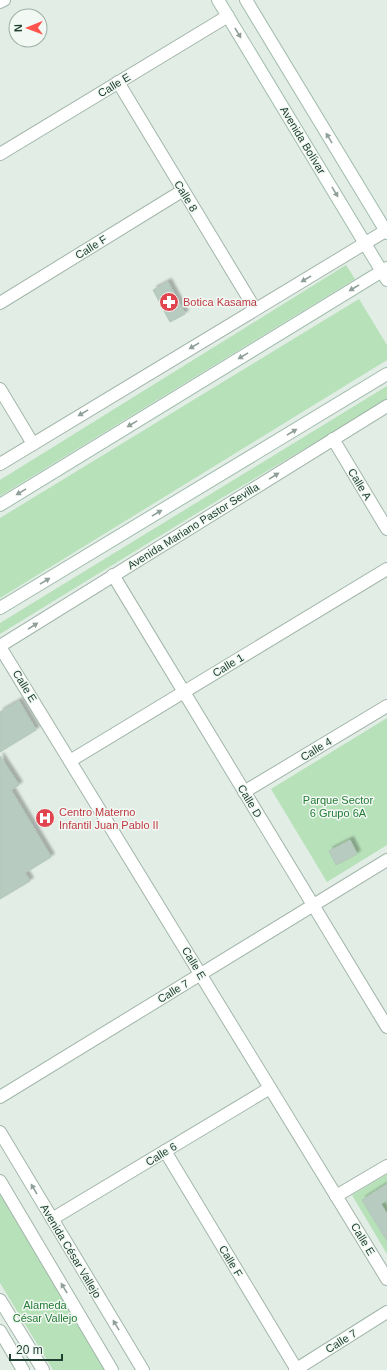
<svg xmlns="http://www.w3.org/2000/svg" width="387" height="1370" viewBox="0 0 387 1370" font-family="Helvetica,sans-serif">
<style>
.green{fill:#b7e1b9}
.building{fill:#b8cbc0;stroke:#b2c7ba;filter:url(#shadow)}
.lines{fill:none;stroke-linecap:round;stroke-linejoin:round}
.street-casing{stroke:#a3b6ab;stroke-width:14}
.secondary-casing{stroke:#a1bdad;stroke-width:14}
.street{stroke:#fff;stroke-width:12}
.secondary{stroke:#fff;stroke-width:12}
.oneway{fill:#8fa098}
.labels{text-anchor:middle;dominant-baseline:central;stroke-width:3;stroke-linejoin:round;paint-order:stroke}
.street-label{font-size:11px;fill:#1f4030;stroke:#f2f9f4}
.health-label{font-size:11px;fill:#be3a42;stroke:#f2f9f4;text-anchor:start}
.park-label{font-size:11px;fill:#247b34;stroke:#f2f9f4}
</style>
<defs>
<filter id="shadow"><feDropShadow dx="3.5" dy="-3.5" stdDeviation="1" flood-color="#0004"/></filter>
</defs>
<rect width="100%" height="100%" fill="#e1ede5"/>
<!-- green -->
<g class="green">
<polygon points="346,265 355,279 0,496 0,480"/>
<polygon points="359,299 387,345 387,360 0,598 0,518"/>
<polygon points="387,386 387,400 225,496 0,634 0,623"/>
<polygon points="387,718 387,845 327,882 271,789"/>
<polygon points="387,1174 387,1254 352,1195"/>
<polygon points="0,1194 107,1370 53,1370 0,1283"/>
</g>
<!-- building -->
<g class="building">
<polygon points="168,282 185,314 170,322 153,290"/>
<polygon points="19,701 36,730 0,752 0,712"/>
<polygon points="0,756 19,785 11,790 51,857 25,873 30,881 0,899"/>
<polygon points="350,840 357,854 336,865 329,851"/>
<polygon points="387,1184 387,1200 381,1204 387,1214 387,1241 362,1200"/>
</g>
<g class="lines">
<defs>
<g id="street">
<polyline points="0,2 4,0"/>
<polyline points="118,82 255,309"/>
<polyline points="0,154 228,16"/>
<polyline points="0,303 182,191"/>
<polyline points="0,389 33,444"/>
<polyline points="333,439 387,529"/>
<polyline points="0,464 387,230"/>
<polyline points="113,575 387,1027"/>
<polyline points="0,646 387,406"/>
<polyline points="0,647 387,1279"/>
<polyline points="70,761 387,569"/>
<polyline points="244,792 387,706"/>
<polyline points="0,1097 387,860"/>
<polyline points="0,1132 143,1370"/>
<polyline points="165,1151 297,1370"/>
<polyline points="0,1181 112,1370"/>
<polyline points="336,1196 387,1166"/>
<polyline points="52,1219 270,1088"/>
<polyline points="0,1300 43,1370"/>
<polyline points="0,1331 23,1370"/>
<polyline points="295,1370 387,1312"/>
</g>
<g id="secondary">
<polyline points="218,0 387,280"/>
<polyline points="246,0 387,233"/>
<polyline points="0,505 387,268"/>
<polyline points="0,608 387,374"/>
</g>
</defs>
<!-- street casing -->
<use href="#street" class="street-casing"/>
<!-- secondary casing -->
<use href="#secondary" class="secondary-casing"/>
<!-- street -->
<use href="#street" class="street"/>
<!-- secondary -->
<use href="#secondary" class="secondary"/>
</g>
<!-- one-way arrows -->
<defs><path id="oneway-solid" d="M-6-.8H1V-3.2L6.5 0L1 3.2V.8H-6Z"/></defs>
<g class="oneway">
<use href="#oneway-solid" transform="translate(238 33) rotate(59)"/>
<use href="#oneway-solid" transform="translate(329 138) rotate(-121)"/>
<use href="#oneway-solid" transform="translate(335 192) rotate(59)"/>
<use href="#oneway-solid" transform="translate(306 279) rotate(149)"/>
<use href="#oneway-solid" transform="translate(354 288) rotate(149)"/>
<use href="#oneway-solid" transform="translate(194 346) rotate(149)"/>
<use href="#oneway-solid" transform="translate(243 356) rotate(149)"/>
<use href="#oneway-solid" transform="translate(83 413) rotate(149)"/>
<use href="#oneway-solid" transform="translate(132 424) rotate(149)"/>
<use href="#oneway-solid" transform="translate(292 432) rotate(-31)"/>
<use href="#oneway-solid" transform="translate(274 476) rotate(-32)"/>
<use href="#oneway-solid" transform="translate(21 492) rotate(149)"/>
<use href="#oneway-solid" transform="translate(157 513) rotate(-31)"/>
<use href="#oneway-solid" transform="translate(45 581) rotate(-31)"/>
<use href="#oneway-solid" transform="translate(33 626) rotate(-32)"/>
<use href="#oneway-solid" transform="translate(34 1189) rotate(-121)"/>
<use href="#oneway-solid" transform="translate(64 1288) rotate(-121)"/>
<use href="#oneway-solid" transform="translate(116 1325) rotate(-121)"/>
</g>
<!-- icons -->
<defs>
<symbol id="pharmacy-disc" viewBox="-11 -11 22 22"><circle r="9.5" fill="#e0444e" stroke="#f2f9f4"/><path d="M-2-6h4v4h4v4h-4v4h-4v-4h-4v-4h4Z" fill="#fff"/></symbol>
<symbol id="hospital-disc" viewBox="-11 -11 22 22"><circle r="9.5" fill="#e0444e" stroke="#f2f9f4"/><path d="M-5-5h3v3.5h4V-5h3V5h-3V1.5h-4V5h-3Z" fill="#fff"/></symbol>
</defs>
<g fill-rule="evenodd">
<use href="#pharmacy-disc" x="158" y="291" width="22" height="22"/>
<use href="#hospital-disc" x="34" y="807" width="22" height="22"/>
</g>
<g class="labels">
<!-- street labels -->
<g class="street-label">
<text transform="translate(114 85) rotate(-31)">Calle E</text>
<text transform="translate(303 140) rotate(59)">Avenida Bolívar</text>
<text transform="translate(186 196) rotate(59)">Calle 8</text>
<text transform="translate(91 247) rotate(-32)">Calle F</text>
<text transform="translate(360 484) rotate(59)">Calle A</text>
<text transform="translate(193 526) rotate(-32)">Avenida Mariano Pastor Sevilla</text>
<text transform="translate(228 665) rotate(-31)">Calle 1</text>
<text transform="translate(25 686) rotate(58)">Calle E</text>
<text transform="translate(316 749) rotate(-31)">Calle 4</text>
<text transform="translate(250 801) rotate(59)">Calle D</text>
<text transform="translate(194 963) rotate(59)">Calle E</text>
<text transform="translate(173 991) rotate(-31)">Calle 7</text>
<text transform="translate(161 1154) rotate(-31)">Calle 6</text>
<text transform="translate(363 1239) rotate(59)">Calle E</text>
<text transform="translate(71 1251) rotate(59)">Avenida César Vallejo</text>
<text transform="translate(231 1261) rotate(59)">Calle F</text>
<text transform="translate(341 1341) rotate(-32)">Calle 7</text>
</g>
<!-- health labels -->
<g class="health-label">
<text x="183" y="302">Botica Kasama</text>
<text x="59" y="812">Centro Materno<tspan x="59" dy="13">Infantil Juan Pablo II</tspan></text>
</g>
<!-- park labels -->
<g class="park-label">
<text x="338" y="800">Parque Sector<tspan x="338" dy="13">6 Grupo 6A</tspan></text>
<text x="45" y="1305">Alameda<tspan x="45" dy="13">César Vallejo</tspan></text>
</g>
</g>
<!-- north arrow -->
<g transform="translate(28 28) rotate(269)"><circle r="19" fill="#f2f9f4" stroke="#9eafa6"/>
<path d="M0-3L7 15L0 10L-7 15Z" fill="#ff534d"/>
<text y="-6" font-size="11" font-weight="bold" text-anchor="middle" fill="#1f4030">N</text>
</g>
<!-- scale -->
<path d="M10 1354v6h52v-6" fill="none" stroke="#1f4030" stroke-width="2"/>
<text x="16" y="1354" font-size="12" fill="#1f4030" stroke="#f2f9f4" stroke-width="3" paint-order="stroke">20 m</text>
</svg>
